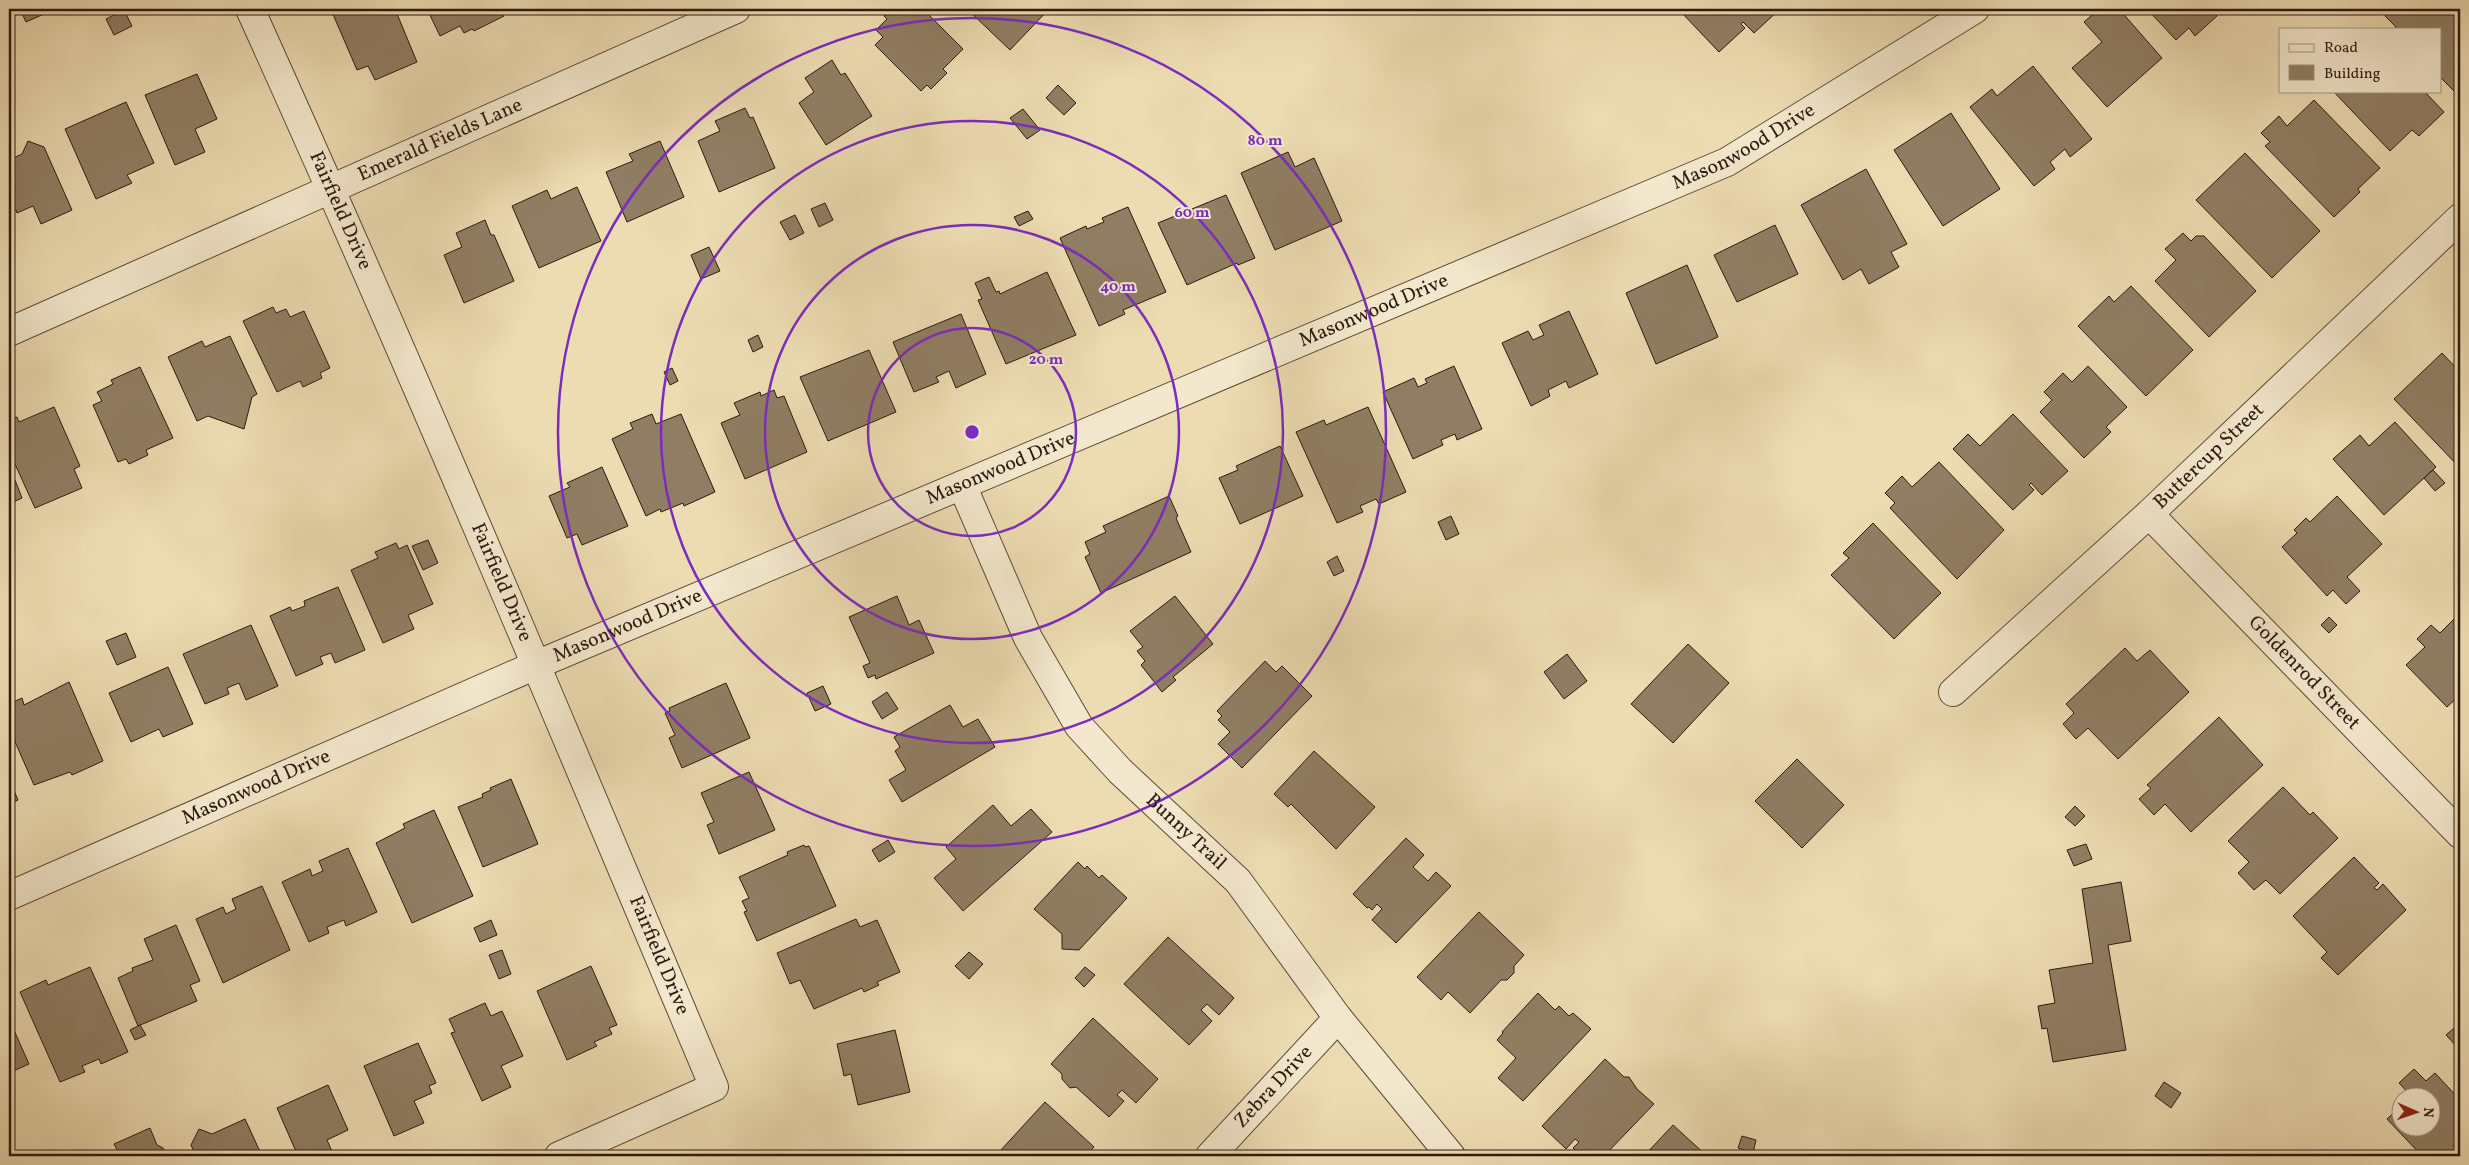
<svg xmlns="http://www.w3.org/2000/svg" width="2469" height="1165" viewBox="0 0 2469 1165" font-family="Vollkorn,serif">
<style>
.building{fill:#907e64;stroke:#2c190f}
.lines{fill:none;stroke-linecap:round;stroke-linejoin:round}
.minor-casing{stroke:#5c4a38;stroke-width:30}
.minor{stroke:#f3e8cd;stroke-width:28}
.ring{fill:none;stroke:#7b2cbf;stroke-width:2.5}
.labels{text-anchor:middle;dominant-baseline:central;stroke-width:4;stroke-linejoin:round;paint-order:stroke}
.street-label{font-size:20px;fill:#2c190f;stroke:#f3e8cd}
.centre{fill:#7b2cbf;stroke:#f3e8cd;stroke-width:2.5}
.ring-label{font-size:15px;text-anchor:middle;font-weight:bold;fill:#7b2cbf;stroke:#f3e8cd;stroke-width:4;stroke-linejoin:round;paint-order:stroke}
</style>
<rect width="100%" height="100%" fill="#eddcb2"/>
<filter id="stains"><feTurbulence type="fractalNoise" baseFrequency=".004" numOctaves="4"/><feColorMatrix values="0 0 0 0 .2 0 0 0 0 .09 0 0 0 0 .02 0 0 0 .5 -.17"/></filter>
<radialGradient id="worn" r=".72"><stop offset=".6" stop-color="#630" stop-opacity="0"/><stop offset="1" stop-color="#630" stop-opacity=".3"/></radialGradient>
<!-- building -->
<g class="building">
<polygon points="20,9 55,9 26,22"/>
<polygon points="339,9 395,9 417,62 375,80 368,66 357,70 332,12"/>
<polygon points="427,9 501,9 504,16 474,31 472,29 464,33 460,26 440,36"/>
<polygon points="891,9 923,9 963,49 943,69 947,73 931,89 927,85 921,91 875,45 883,37 876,30 887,19 884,16"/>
<polygon points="967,9 1049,9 1010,50"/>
<polygon points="1685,9 1780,9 1754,33 1743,22 1741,24 1745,28 1719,52 1681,12"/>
<polygon points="2099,9 2119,9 2162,58 2107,107 2072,68 2102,42 2084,22"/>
<polygon points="2147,9 2210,9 2217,16 2195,36 2189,28 2176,40"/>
<polygon points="2393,9 2404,9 2409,13 2414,9 2460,9 2460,89 2456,93 2440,77 2440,29 2394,29 2396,27 2385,16"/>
<polygon points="124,10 132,26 114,35 106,19"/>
<polygon points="832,60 841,75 845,73 872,116 826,145 799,103 814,92 805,78"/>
<polygon points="2033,66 2092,139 2070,157 2065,149 2050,162 2055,169 2034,186 1970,107 1992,89 1997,96"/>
<polygon points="197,74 217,119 195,129 205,152 175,165 145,95"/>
<polygon points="1058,85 1076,103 1064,115 1046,98"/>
<polygon points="2333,91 2424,91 2444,112 2419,136 2412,130 2390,151"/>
<polygon points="2314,100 2380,168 2358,189 2360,192 2334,217 2265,146 2270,142 2261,133 2279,116 2287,126"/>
<polygon points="126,102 154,163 127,175 132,183 96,199 65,129"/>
<polygon points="745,108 750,118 753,117 775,168 719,192 698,141 720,131 715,121"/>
<polygon points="1023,109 1040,130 1027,139 1010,118"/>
<polygon points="1951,113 2000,189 1943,226 1894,150"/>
<polygon points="28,141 44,147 72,210 41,224 33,206 17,213 16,210 9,213 9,160 22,154"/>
<polygon points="660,141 684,197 627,222 606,172 633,161 629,154"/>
<polygon points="1288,152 1295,167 1314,158 1342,221 1275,250 1241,173"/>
<polygon points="2245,153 2320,231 2272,278 2196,200"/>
<polygon points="1866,169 1907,244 1891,252 1899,267 1869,284 1861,269 1843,280 1801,205"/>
<polygon points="577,187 601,241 539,268 512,206 547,190 551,199"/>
<polygon points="1226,195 1255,258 1238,265 1237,263 1187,285 1158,223"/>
<polygon points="825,203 833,220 819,227 811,209"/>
<polygon points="1128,207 1166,292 1123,310 1125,314 1099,326 1060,238 1086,226 1087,229 1104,222 1102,218"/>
<polygon points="1028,211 1033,219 1019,226 1014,217"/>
<polygon points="795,215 804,233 790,240 780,222"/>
<polygon points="485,220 491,235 494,235 514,281 464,303 444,255 462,247 456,233"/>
<polygon points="1775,225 1798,274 1737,302 1714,255"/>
<polygon points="2183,233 2191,241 2196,236 2204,236 2256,291 2209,337 2155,281 2176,260 2165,249"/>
<polygon points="709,247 720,271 701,279 691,255"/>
<polygon points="1687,265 1718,337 1656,364 1626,293"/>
<polygon points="1047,272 1076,335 1006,364 978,300 982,299 975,283 989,277 996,292 999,291 1000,294"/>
<polygon points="2131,286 2193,350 2146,396 2078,326 2109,296 2114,302"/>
<polygon points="273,307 276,313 286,309 290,317 304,311 330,368 320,373 322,378 303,387 300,381 277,392 243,321"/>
<polygon points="1569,311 1598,374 1569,388 1566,381 1548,390 1550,396 1531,406 1502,343 1528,331 1533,340 1544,335 1539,325"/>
<polygon points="961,314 986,374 956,388 949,371 936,377 939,382 914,392 893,342"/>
<polygon points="758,335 763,347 753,352 748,340"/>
<polygon points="230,336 257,394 252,397 244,429 208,416 197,421 168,357 202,341 205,347"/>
<polygon points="869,350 896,412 828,441 800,377"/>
<polygon points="2442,353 2460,372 2460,468 2394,399"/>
<polygon points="1454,366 1482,429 1457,440 1455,434 1441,440 1443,445 1413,459 1383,392 1414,378 1418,387 1427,383 1425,379"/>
<polygon points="2088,366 2127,407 2106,427 2111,432 2084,458 2040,412 2052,400 2044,392 2063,373 2072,382"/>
<polygon points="140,367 173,438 146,450 148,455 129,464 126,459 118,462 93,405 102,401 97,392 113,384 111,380"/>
<polygon points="672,368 678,381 670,385 664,372"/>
<polygon points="774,390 777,398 784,396 807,452 745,479 721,423 740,415 734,403 760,392 761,396"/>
<polygon points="54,407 80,466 74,469 82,488 35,508 9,451 9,420 17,417 19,422"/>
<polygon points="1368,407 1406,492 1379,504 1376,499 1360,506 1363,512 1337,523 1296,432 1324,420 1326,425"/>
<polygon points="652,414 656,424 681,414 715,492 684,506 683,503 661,512 660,509 646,516 612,439 633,429 630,423"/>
<polygon points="2013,414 2068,471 2042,495 2031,483 2029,485 2034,490 2013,510 1953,449 1968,434 1980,446"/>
<polygon points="2395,422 2436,467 2384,515 2333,459 2360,435 2369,446"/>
<polygon points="1280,446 1303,496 1240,524 1219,478 1238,470 1236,466"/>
<polygon points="1939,462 2004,530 1957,579 1890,508 1895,503 1885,493 1902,476 1912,487"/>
<polygon points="602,467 628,526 582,545 577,534 567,538 549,496 570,487 567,483"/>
<polygon points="2433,470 2445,483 2435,491 2424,478"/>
<polygon points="15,480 22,498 9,504 9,483"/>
<polygon points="1169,496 1178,516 1176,518 1191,552 1101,593 1085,557 1090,554 1085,542 1106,532 1103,526"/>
<polygon points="2337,496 2382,544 2347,577 2360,591 2346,604 2333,590 2327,596 2282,547 2297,533 2294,530 2306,518 2310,522"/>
<polygon points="1451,516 1459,534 1446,540 1438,522"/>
<polygon points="1873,523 1941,593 1894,639 1831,575 1849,558 1843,553"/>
<polygon points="428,540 438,563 423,570 412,546"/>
<polygon points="396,543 399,549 407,545 433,604 408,615 414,629 383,643 351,570 378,558 375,552"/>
<polygon points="1337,556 1344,571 1334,576 1327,562"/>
<polygon points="2460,577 2460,588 2455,582"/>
<polygon points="338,587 365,650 335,663 331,653 320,657 323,664 296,676 270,616 290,607 292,611 305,606 304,601"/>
<polygon points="897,596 909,625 919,620 934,653 876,679 875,675 868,678 863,666 870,663 849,617"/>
<polygon points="1175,596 1213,644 1173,677 1176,680 1162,692 1141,665 1145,661 1137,651 1143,647 1130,631"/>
<polygon points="2329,617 2337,625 2329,633 2321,625"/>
<polygon points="2455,618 2460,624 2460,695 2447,707 2406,665 2425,647 2417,639 2431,625 2440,633"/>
<polygon points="251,625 278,686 246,700 239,683 227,688 229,694 205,704 183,654"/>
<polygon points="126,633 136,657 117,665 106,641"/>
<polygon points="1688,644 1729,683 1673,743 1631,704"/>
<polygon points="2125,648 2137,661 2150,650 2189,692 2118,759 2088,728 2076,739 2063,724 2074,713 2066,704"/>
<polygon points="1567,654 1587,681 1564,699 1544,672"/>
<polygon points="1265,661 1276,672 1282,666 1312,696 1242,768 1218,744 1230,732 1218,720 1222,716 1217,711"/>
<polygon points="168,667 193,724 163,737 159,729 131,742 109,693"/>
<polygon points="69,682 103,761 72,775 70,772 34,785 9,728 9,704 22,698 24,705"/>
<polygon points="726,683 750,738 682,768 669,738 675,735 665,713 670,711 669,708"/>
<polygon points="823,686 831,704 815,711 807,693"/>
<polygon points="887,692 898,709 882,719 872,702"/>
<polygon points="950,705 963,727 978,719 995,747 902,802 889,780 906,770 895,751 900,747 894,737"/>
<polygon points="2219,717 2263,765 2191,832 2165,804 2154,815 2139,799 2151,788 2147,785"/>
<polygon points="1314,751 1375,807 1336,849 1291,804 1288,807 1274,794"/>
<polygon points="1797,759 1844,805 1802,848 1755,801"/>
<polygon points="749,772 775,830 719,854 707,825 714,822 701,793"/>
<polygon points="9,779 18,800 9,805"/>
<polygon points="511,779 538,844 483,867 458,807 483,797 482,794 491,790 490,788"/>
<polygon points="2283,787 2310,815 2313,812 2338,838 2280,894 2266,880 2254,890 2238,873 2249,862 2228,841"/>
<polygon points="993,805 1011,826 1031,809 1052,832 963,911 934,878 956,859 946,847"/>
<polygon points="2075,806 2085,816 2075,826 2065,817"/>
<polygon points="434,810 473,896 412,923 376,843 405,828 403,824"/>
<polygon points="1406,838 1424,855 1413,867 1428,881 1436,872 1451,886 1396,943 1372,920 1382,909 1377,904 1372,910 1369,907 1367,908 1353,894"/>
<polygon points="888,840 895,852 879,862 872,850"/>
<polygon points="2086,844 2092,859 2074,866 2067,850"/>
<polygon points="804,845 805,847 809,846 836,906 757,941 744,912 747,911 742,901 749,898 739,877 788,855 787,852"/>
<polygon points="348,848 377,912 346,926 344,920 327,927 329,933 309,942 282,882 310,869 312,876 323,871 319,861"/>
<polygon points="2354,857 2379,883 2374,888 2377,890 2383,884 2406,910 2338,975 2321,958 2327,952 2293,916"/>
<polygon points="1078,862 1085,869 1087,866 1099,878 1102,875 1127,898 1079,950 1062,949 1062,934 1034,909"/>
<polygon points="2121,882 2131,941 2108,945 2126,1050 2053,1062 2047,1028 2042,1029 2038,1006 2055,1003 2049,970 2093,963 2082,889"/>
<polygon points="262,886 290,950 223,983 196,919 223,907 226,914 236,909 232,899"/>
<polygon points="1479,912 1524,955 1514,966 1514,973 1507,980 1501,980 1470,1013 1448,992 1441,1000 1417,977"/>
<polygon points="856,919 860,927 877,920 900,972 877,982 879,985 864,992 862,988 814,1009 800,980 790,984 777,953"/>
<polygon points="491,920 497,935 480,942 474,928"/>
<polygon points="176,925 200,981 190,985 197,1001 138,1026 118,978 133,971 132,968 153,960 144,939"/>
<polygon points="1168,937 1234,998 1219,1015 1207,1004 1201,1010 1212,1021 1189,1045 1124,984"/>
<polygon points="502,950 511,974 499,979 489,955"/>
<polygon points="969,952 983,964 969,979 955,966"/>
<polygon points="591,966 617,1025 609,1028 612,1034 594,1042 597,1046 567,1060 537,991"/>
<polygon points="90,967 128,1052 101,1064 99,1059 82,1066 85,1072 60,1082 20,992 46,980 48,985"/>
<polygon points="1085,967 1095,975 1084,987 1075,978"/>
<polygon points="1538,993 1555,1010 1559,1006 1569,1016 1573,1013 1591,1029 1523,1101 1498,1078 1516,1058 1497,1040 1503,1033 1502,1032"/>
<polygon points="485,1003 491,1016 502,1011 523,1056 501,1066 511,1087 482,1101 451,1033 455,1032 449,1019"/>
<polygon points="1093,1018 1158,1079 1136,1103 1122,1090 1117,1095 1124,1101 1109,1117 1076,1087 1070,1088 1062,1079 1062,1074 1051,1064"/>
<polygon points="9,1019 29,1064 9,1073"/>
<polygon points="2460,1023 2460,1050 2446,1035"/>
<polygon points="140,1025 146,1035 135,1040 130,1030"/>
<polygon points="895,1030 910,1092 858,1105 851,1074 844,1076 837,1044"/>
<polygon points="418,1043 436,1083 429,1086 432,1093 414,1101 424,1123 394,1136 364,1066"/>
<polygon points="1605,1059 1624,1077 1629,1077 1637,1089 1654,1104 1604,1156 1581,1156 1573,1148 1579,1142 1575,1139 1566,1149 1542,1126"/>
<polygon points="2414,1069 2426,1081 2435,1073 2460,1100 2460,1156 2422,1156 2387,1119 2402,1105 2402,1128 2432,1128 2432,1098 2409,1098 2411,1096 2399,1083"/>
<polygon points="2164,1082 2181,1093 2171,1108 2155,1096"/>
<polygon points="328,1085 348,1130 327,1140 334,1156 298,1156 277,1108"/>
<polygon points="1045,1102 1094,1147 1086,1156 1006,1156 1000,1151"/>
<polygon points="245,1119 262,1156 196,1156 191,1145 199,1129 212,1134"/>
<polygon points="1673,1125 1707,1156 1644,1156"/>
<polygon points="150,1128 157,1145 163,1148 166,1156 120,1156 114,1144"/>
<polygon points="1742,1136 1756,1140 1753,1153 1738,1148"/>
<polygon points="957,1151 963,1156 952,1156"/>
</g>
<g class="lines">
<defs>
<g id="minor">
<path id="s1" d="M250 9C411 365 562 726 714 1087L559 1156"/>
<path id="s2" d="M9 332 736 9"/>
<path id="s3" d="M962 485 1028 638 1079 726 1120 771 1238 881 1338 1018 1451 1156"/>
<path id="s4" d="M2149 514 2460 834"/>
<path id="s5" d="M1953 692 2149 514 2460 218"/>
<path id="s6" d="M9 896 536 665 1727 162 1975 9"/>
<path id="s7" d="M1210 1156 1338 1018"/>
</g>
</defs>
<!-- minor casing -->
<use href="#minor" class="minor-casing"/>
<!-- minor -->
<use href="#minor" class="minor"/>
</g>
<!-- distance rings -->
<g class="ring">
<circle cx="972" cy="432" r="104"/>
<circle cx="972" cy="432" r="207"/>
<circle cx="972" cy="432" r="311"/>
<circle cx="972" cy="432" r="414"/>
</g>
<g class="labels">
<!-- street labels -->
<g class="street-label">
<text stroke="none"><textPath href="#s2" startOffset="472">Emerald Fields Lane</textPath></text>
<text stroke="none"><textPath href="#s6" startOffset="1890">Masonwood Drive</textPath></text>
<text stroke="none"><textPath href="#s1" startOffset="221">Fairfield Drive</textPath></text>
<text stroke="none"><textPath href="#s6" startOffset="1485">Masonwood Drive</textPath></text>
<text stroke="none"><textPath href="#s5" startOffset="348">Buttercup Street</textPath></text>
<text stroke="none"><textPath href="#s6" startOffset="1080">Masonwood Drive</textPath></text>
<text stroke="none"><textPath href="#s1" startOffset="626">Fairfield Drive</textPath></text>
<text stroke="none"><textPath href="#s6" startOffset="675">Masonwood Drive</textPath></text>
<text stroke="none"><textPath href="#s4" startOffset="222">Goldenrod Street</textPath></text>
<text stroke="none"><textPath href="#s6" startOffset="270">Masonwood Drive</textPath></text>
<text stroke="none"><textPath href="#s3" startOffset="419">Bunny Trail</textPath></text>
<text stroke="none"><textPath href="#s1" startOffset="1031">Fairfield Drive</textPath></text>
<text stroke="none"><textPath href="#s7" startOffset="94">Zebra Drive</textPath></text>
</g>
</g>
<circle cx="972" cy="432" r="8" class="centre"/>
<g class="ring-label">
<text x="1265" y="145">80 m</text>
<text x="1192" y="217">60 m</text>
<text x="1118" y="291">40 m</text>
<text x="1046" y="364">20 m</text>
</g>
<!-- margin -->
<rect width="2469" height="1165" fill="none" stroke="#eddcb2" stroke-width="30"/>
<rect x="10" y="10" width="2449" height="1145" fill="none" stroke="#2c190f" stroke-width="2.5"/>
<rect x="15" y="15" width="2439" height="1135" fill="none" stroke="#2c190f"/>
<!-- legend -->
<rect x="2279" y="28" width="162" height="65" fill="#f3e8cd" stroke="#a39581"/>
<rect x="2289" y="44" width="25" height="8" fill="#f3e8cd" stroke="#a39581"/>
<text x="2324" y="52" font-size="15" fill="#2c190f">Road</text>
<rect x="2289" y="65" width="25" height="15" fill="#907e64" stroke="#a39581"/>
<text x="2324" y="78" font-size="15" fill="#2c190f">Building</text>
<!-- north arrow -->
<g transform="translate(2416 1112) rotate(92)"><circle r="24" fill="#f3e8cd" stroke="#a39581"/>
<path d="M0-4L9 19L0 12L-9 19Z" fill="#8f2418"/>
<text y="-8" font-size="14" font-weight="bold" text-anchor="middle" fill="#2c190f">N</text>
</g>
<rect width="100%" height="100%" filter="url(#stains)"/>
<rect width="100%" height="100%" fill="url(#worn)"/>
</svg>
